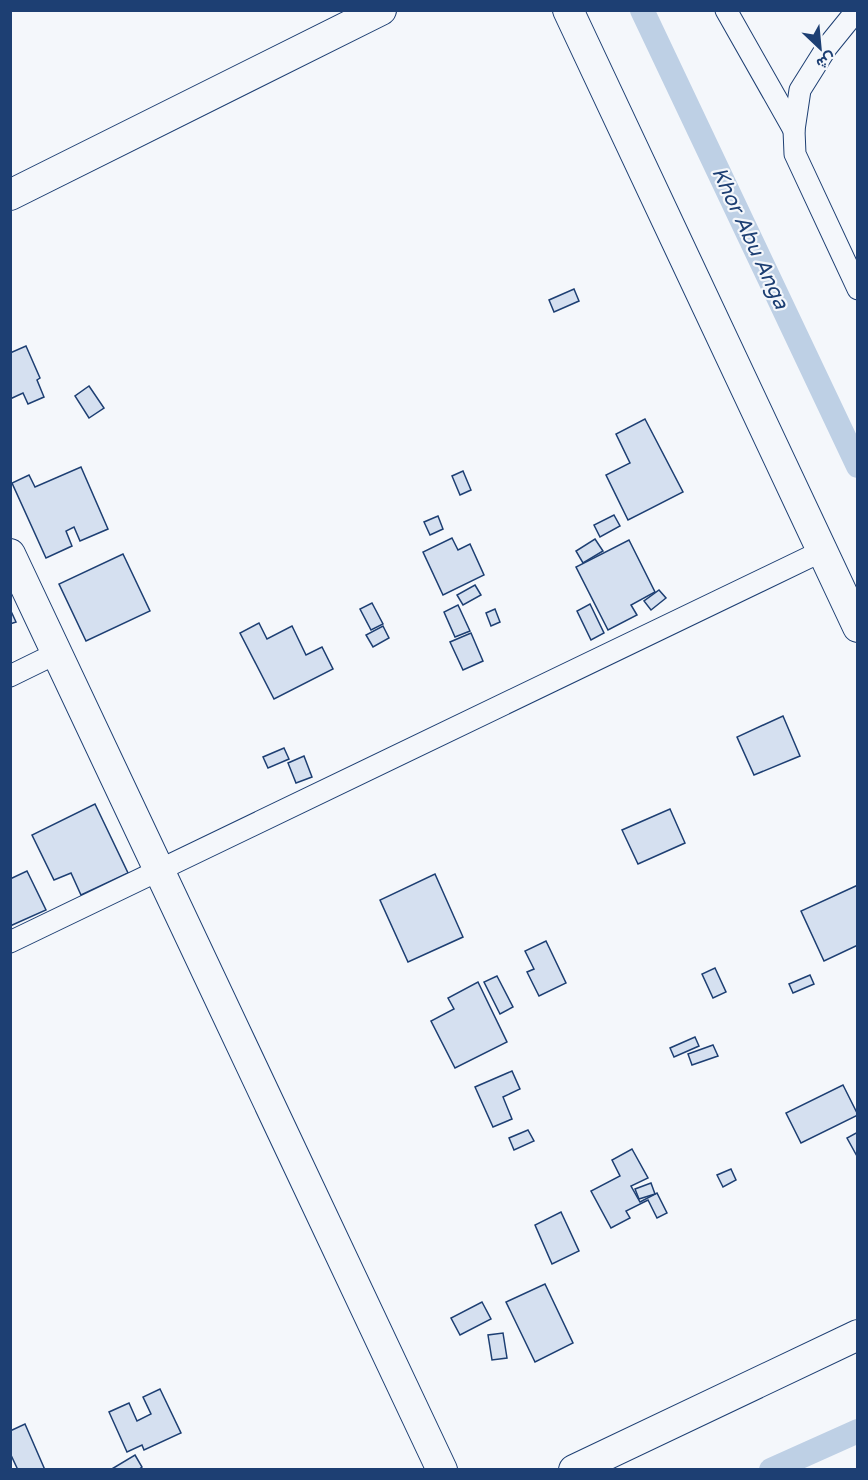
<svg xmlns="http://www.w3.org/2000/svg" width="868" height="1480" viewBox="0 0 868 1480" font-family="'Varela Round',Vazirmatn,sans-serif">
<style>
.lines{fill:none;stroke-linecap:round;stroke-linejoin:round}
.canal{stroke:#bed0e5;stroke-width:24}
.building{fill:#d5e0f0;stroke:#1d3f73;stroke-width:1.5}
.street-casing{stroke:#1d3f73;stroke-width:23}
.secondary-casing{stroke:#1d3f73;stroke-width:32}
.street{stroke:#f4f7fb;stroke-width:21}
.secondary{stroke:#f4f7fb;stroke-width:30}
.labels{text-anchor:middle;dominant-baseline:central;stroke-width:4.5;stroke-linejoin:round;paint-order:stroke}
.water-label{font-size:21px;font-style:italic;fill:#1d3f73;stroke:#f4f7fb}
</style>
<rect width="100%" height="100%" fill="#f4f7fb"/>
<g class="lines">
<!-- canal -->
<g class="canal">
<polyline points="642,10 858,466"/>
<polyline points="771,1470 858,1431"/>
</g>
</g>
<!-- building -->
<g class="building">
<polygon points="574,289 579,301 554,312 549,300"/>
<polygon points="26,346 40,378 37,380 44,397 28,404 23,393 10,399 10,353"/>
<polygon points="89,386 104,408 89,418 75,396"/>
<polygon points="645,419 683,492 628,520 606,475 630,463 616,434"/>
<polygon points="81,467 108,529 80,541 74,527 66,531 72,546 46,558 12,483 29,475 35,487"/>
<polygon points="463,471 471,490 460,495 452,476"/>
<polygon points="614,515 620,526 600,537 594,525"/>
<polygon points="438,516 443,529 430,535 424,522"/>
<polygon points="452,538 458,550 470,544 484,575 443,595 423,552"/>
<polygon points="595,539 603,551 583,563 576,551"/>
<polygon points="629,540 655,592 631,605 637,615 608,630 576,567"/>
<polygon points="123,554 150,611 86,641 59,584"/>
<polygon points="475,585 481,595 463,605 457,595"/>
<polygon points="659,590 666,598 651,610 644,601"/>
<polygon points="372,603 383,624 371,630 360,609"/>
<polygon points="590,604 604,633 591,640 577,611"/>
<polygon points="458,605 470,631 455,637 444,612"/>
<polygon points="10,609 16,622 10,624"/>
<polygon points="495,609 500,622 491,626 486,613"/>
<polygon points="259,623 267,639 292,626 306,655 322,647 333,669 274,699 240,633"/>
<polygon points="383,626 389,638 373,647 366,635"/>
<polygon points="471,633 483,661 463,670 450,642"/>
<polygon points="783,716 800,756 754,775 737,737"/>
<polygon points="284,748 289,759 268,768 263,757"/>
<polygon points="304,756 312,777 296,783 288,763"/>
<polygon points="95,804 128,873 81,895 71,873 54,880 32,835"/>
<polygon points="670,809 685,843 638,864 622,830"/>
<polygon points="27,871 46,910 10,926 10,879"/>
<polygon points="435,874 463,937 408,962 380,900"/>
<polygon points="858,885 858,945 824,961 801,911"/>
<polygon points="546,941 566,983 539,996 527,972 534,969 525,951"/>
<polygon points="715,968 726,992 713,998 702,974"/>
<polygon points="810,975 814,984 793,993 789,984"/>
<polygon points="497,976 513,1007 500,1014 484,982"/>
<polygon points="478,982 507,1042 455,1068 431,1021 454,1009 448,998"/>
<polygon points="695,1037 699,1046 674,1057 670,1048"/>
<polygon points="713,1045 718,1056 692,1065 688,1054"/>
<polygon points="512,1071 520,1089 503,1097 512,1119 493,1127 475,1087"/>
<polygon points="843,1085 858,1115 801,1143 786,1113"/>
<polygon points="528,1130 534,1141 514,1150 509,1138"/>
<polygon points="858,1132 858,1158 847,1138"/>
<polygon points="632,1149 648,1178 631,1186 640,1202 657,1193 667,1213 657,1218 648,1200 626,1211 630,1218 611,1228 591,1191 620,1176 612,1160"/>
<polygon points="731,1169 736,1180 723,1187 717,1175"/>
<polygon points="651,1183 655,1194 639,1199 635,1189"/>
<polygon points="561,1212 579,1251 552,1264 535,1225"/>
<polygon points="545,1284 573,1343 535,1362 506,1302"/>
<polygon points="482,1302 491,1319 460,1335 451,1318"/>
<polygon points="503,1333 507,1358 492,1360 488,1335"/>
<polygon points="160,1389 181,1433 144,1450 142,1445 127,1452 109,1412 129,1403 137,1421 151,1414 143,1397"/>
<polygon points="25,1424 45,1470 18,1470 10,1453 10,1431"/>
<polygon points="135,1455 142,1467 138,1470 110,1470"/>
</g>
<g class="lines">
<defs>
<g id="street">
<polyline points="726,10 794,130"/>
<polyline points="857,10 827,47 800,90 794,130 795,154 858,289"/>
<polyline points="10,676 57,653"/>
<polyline points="10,942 822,551"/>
</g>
<g id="secondary">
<polyline points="568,10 858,627"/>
<polyline points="10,195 381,10"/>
<polyline points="10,554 442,1470"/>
<polyline points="574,1470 858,1335"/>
</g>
</defs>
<!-- street casing -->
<use href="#street" class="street-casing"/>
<!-- secondary casing -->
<use href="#secondary" class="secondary-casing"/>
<!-- street -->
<use href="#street" class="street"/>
<!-- secondary -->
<use href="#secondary" class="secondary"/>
</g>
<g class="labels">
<!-- water labels -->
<g class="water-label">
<text transform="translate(750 238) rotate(65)">Khor Abu Anga</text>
</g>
</g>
<!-- border -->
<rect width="868" height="1480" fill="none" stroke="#1d3f73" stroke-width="24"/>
<!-- north arrow -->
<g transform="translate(820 48) rotate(154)" stroke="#f4f7fb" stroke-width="4.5" paint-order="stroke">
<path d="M0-4.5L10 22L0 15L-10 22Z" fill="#1d3f73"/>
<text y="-9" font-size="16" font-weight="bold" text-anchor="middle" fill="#1d3f73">ش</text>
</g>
</svg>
